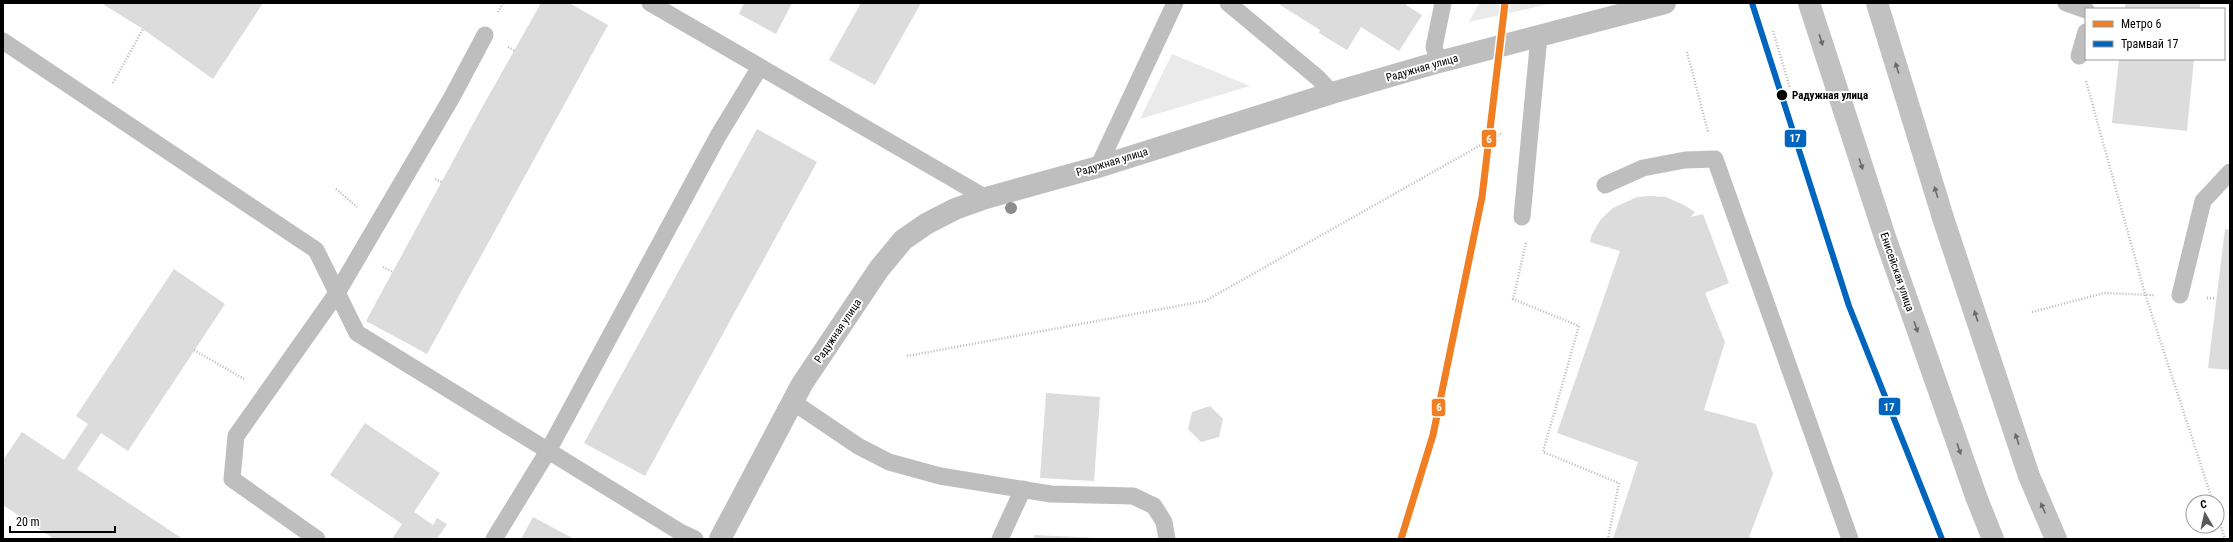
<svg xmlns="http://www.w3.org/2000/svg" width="2233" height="542" viewBox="0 0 2233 542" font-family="'Roboto Condensed',sans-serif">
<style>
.green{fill:#eaeaea}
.building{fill:#dcdcdc}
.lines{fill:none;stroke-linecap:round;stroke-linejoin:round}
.path{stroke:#b8b8b8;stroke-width:2.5;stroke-dasharray:1 2;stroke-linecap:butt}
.service{stroke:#bebebe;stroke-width:17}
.tertiary{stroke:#bebebe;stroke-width:22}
.secondary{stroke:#c1c1c1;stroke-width:22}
.tram-1-casing{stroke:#fff;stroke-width:9}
.tram-1{stroke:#0065bd;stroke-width:6}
.metro-1-casing{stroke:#fff;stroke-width:10}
.metro-1{stroke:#f07e23;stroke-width:7}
.tree{fill:#8d8d8d}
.oneway{fill:#6a6a6a}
.stop-dot{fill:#000;stroke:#fff;stroke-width:1.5}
.labels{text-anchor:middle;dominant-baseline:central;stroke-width:4;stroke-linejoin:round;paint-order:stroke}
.street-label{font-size:11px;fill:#000;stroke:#fff}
.stop-label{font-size:11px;font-weight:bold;fill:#000;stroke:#fff;text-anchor:start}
.line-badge{stroke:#fff;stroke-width:1.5}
.badge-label{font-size:11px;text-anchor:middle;font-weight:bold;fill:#fff}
</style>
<rect width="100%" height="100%" fill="#fff"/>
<!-- green -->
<g class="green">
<polygon points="1479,3 1554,3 1469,22"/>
<polygon points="1172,54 1250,86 1140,119"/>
</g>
<!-- building -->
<g class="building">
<polygon points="101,3 263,3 213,79 143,29"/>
<polygon points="541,3 569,3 608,25 427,354 366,321 479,113"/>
<polygon points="744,3 792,3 776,34 739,14"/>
<polygon points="861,3 921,3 875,85 829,60"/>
<polygon points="1277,3 1407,3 1406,5 1422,15 1399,51 1361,27 1347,50 1319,33 1320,30"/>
<rect x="2125" y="3" width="75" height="6"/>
<polygon points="2119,59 2194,59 2187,131 2112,123"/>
<polygon points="757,129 817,162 645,476 584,443"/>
<polygon points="1649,196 1666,197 1686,206 1695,212 1691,217 1703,214 1729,283 1705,293 1725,342 1704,410 1756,424 1773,474 1749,537 1754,539 1613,539 1638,462 1557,433 1620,251 1590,242 1592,234 1601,219 1613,208 1637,197"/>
<polygon points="2225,229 2230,230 2230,370 2208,368"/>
<polygon points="174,269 225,304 128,451 101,433 77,469 183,539 54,539 3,505 3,460 22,432 64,460 88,424 76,416"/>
<polygon points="1046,393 1100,397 1094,481 1040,478"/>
<polygon points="1210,406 1223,419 1219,437 1201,442 1188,429 1192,412"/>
<polygon points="365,423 440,473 414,512 433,525 437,518 447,524 437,539 392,539 402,524 330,475"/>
<polygon points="533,517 574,539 521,539"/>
<polygon points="1034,535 1099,538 1099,539 1034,539"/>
</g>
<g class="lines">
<!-- path -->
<g class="path">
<polyline points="498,12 503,3"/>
<polyline points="1773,31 1790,88"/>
<polyline points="508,47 515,51"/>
<polyline points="1687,52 1708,132"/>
<polyline points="2086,81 2145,294 2213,502"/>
<polyline points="113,83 143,29"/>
<polyline points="435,179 442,182"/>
<polyline points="336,189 357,207"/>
<polyline points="1526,243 1513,299 1579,326 1543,452 1619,483 1608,539"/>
<polyline points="383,267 393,272"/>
<polyline points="2207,298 2216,298"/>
<polyline points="2032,312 2104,293 2154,295"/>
<polyline points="194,350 244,379"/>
<polyline points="907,356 1205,301 1502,133"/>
<polyline points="2217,513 2225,539"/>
</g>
<!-- service -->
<g class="service">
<polyline points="650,3 986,198"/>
<polyline points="1228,3 1318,78 1332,93"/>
<polyline points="2066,3 2086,10"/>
<polyline points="3,41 316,250 357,333 680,532 695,539"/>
<polyline points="2079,56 2086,32"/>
<polyline points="1439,62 1434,47 1443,3"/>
<polyline points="1098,167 1175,3"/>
<polyline points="1605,185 1643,168 1685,160 1715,159 1850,539"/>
<polyline points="1522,217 1539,36"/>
<polyline points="2180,295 2203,201 2230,172"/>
<polyline points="793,402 858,446 889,462 940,476 1051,494 1133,496 1154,506 1164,522 1167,539"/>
<polyline points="317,539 232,479 236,436 337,293 452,97 485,35"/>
<polyline points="494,539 548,451 718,136 760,67"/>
<polyline points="1000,539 1023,489"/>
</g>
<!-- tertiary -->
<polyline class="tertiary" points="720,539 802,384 879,269 903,240 926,224 955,209 986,198 1098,167 1332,93 1439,62 1665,3"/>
<!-- secondary -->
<g class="secondary">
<polyline points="1809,3 1886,240 1977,499 1993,539"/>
<polyline points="1877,3 1944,221 2029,476 2056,539"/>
</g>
<defs>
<polyline id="tram-1" points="1752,3 1849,306 1942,539"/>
</defs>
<!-- tram-1 casing -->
<use href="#tram-1" class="tram-1-casing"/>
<!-- tram-1 -->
<use href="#tram-1" class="tram-1"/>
<defs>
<polyline id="metro-1" points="1401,539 1433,435 1482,197 1505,3"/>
</defs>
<!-- metro-1 casing -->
<use href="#metro-1" class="metro-1-casing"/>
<!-- metro-1 -->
<use href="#metro-1" class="metro-1"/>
</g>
<!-- trees -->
<circle class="tree" cx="1011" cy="208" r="6"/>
<!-- one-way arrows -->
<defs><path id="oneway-solid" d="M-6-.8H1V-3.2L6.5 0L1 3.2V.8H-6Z"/></defs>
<g class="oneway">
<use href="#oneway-solid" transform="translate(1821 40) rotate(72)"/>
<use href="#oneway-solid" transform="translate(1897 68) rotate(-107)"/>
<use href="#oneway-solid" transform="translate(1861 164) rotate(72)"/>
<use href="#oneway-solid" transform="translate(1936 192) rotate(-107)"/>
<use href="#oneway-solid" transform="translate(1976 316) rotate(-108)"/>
<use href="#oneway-solid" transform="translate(1916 327) rotate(71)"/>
<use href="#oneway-solid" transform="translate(2017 439) rotate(-108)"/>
<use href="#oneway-solid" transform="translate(1959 449) rotate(71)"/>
<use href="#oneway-solid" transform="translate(2043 508) rotate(-113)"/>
</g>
<!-- markers -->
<circle class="stop-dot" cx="1782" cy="95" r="6"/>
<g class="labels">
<!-- street labels -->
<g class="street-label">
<text transform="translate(1422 68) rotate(-16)">Радужная улица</text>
<text transform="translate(1112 162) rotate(-17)">Радужная улица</text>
<text transform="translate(1897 272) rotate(71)">Енисейская улица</text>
<text transform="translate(838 331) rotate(-56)">Радужная улица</text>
</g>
<!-- stop labels -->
<g class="stop-label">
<text x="1792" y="95">Радужная улица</text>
</g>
</g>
<g class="line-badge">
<rect x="1784" y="129" width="23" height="19" rx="4" fill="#0065bd"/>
<rect x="1481" y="129" width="16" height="19" rx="4" fill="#f07e23"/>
<rect x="1878" y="397" width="23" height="19" rx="4" fill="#0065bd"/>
<rect x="1431" y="398" width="15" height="19" rx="4" fill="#f07e23"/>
</g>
<g class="badge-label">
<text x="1795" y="142">17</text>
<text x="1489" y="143">6</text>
<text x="1889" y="411">17</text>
<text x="1439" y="411">6</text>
</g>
<!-- border -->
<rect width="2233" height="542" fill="none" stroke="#000000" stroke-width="8"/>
<!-- legend -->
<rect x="2085" y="8" width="140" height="52" fill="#ffffff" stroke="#999999"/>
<rect x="2093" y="21" width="20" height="6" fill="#f07e23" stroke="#999999"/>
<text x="2121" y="28" font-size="12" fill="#000000">Метро 6</text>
<rect x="2093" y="41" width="20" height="6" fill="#0065bd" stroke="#999999"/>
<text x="2121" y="48" font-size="12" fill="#000000">Трамвай 17</text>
<!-- north arrow -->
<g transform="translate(2205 514) rotate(351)"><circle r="19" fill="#ffffff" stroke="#999999"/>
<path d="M0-3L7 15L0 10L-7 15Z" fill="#595959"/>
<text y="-6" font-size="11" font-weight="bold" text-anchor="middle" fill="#000000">С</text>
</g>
<!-- scale -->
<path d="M10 526v6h105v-6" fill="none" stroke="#000000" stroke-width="2"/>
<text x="16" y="526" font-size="12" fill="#000000" stroke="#ffffff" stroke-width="3" paint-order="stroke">20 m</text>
</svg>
